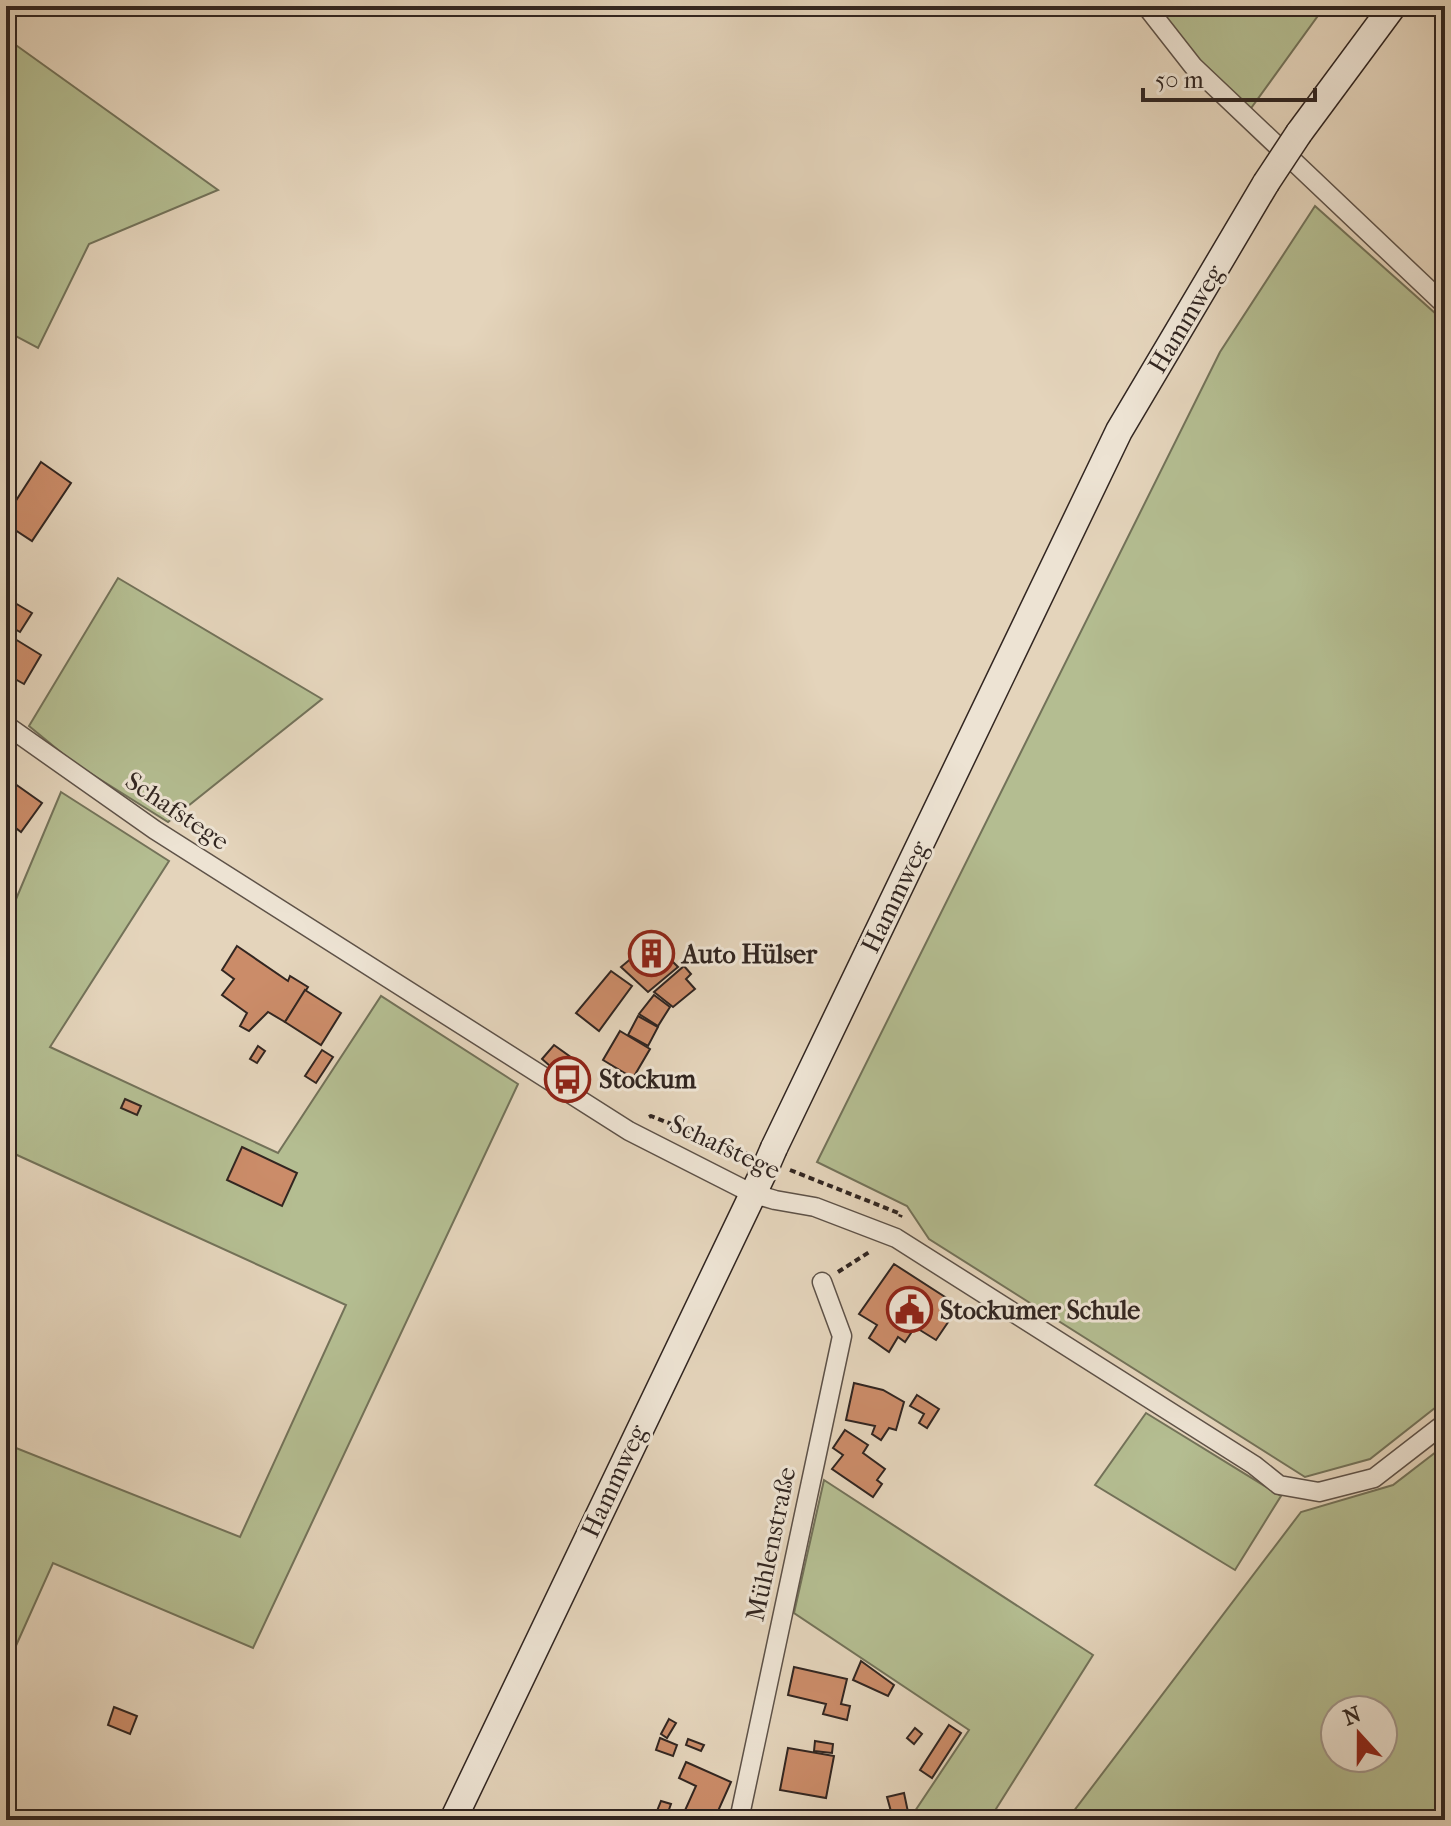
<svg xmlns="http://www.w3.org/2000/svg" width="1451" height="1826" viewBox="0 0 1451 1826" font-family="'IM FELL French Canon',serif">
<style>
.green{fill:#b4bd91;stroke:#737259;stroke-width:2;fill-rule:evenodd}
.building{fill:#cb8c69;stroke:#322621;stroke-width:2}
.lines{fill:none;stroke-linecap:round;stroke-linejoin:round}
.street-casing{stroke:#5e5248;stroke-width:21}
.secondary-casing{stroke:#322621;stroke-width:29}
.path{stroke:#322621;stroke-width:4;stroke-dasharray:6 4;stroke-linecap:butt}
.street{stroke:#ede3d3;stroke-width:18}
.secondary{stroke:#ede3d3;stroke-width:26}
.secondary-bridge-casing{stroke:#322621;stroke-width:29;stroke-linecap:butt}
.secondary-bridge{stroke:#ede3d3;stroke-width:26}
.labels{text-anchor:middle;dominant-baseline:central;stroke-width:6;stroke-linejoin:round;paint-order:stroke}
.street-label{font-size:26px;fill:#322621;stroke:#ede3d3}
.poi-label{font-size:26px;font-weight:bold;fill:#322621;stroke:#ede3d3;text-anchor:start}
</style>
<rect width="100%" height="100%" fill="#e4d4bb"/>
<filter id="stains"><feTurbulence type="fractalNoise" baseFrequency=".0025" numOctaves="4"/><feColorMatrix values="0 0 0 0 .2 0 0 0 0 .09 0 0 0 0 .02 0 0 0 .5 -.17"/></filter>
<radialGradient id="worn" r=".72"><stop offset=".6" stop-color="#630" stop-opacity="0"/><stop offset="1" stop-color="#630" stop-opacity=".3"/></radialGradient>
<!-- green -->
<g class="green">
<polygon points="1154,6 1325,6 1249,111 1200,62"/>
<polygon points="6,38 218,190 89,244 38,348 6,331"/>
<polygon points="1315,206 1445,322 1445,1400 1370,1459 1305,1477 929,1239 907,1206 817,1162 1220,352"/>
<polygon points="118,578 322,699 168,822 74,763 29,726"/>
<polygon points="61,792 169,861 50,1047 278,1153 381,996 518,1084 253,1648 53,1563 6,1668 6,1444 240,1537 346,1305 6,1150 6,923"/>
<polygon points="1146,1413 1281,1496 1235,1570 1095,1485"/>
<path d="M1445 1445V1820H1067L1301 1512 1393 1485ZM1383 1710V1758H1335V1710Z"/>
<polygon points="824,1480 1093,1655 989,1820 909,1820 969,1730 794,1613"/>
</g>
<!-- building -->
<g class="building">
<polygon points="41,462 71,483 32,541 6,524 6,516"/>
<polygon points="15,603 32,613 20,632 6,624 6,618"/>
<polygon points="15,639 41,655 24,684 6,674 6,654"/>
<polygon points="11,781 42,803 21,832 17,829 6,844 6,789"/>
<polygon points="652,941 678,967 648,992 621,967"/>
<polygon points="237,946 288,981 290,976 308,987 285,1022 268,1012 249,1031 240,1026 247,1013 222,995 234,979 222,970"/>
<polygon points="684,966 691,974 686,979 695,989 673,1007 654,992"/>
<polygon points="611,971 632,986 599,1031 576,1013"/>
<polygon points="305,990 341,1013 321,1045 285,1022"/>
<polygon points="654,995 670,1007 658,1026 639,1014"/>
<polygon points="638,1016 658,1027 648,1046 628,1035"/>
<polygon points="620,1031 650,1049 633,1078 603,1060"/>
<polygon points="554,1045 572,1058 558,1073 542,1059"/>
<polygon points="258,1046 265,1051 257,1063 250,1059"/>
<polygon points="322,1050 333,1057 316,1083 305,1076"/>
<polygon points="125,1099 141,1106 137,1115 121,1108"/>
<polygon points="242,1147 297,1173 282,1206 227,1180"/>
<polygon points="894,1264 959,1306 936,1340 915,1327 905,1342 898,1337 889,1352 869,1338 877,1325 859,1314"/>
<polygon points="854,1383 883,1390 904,1402 896,1430 889,1428 881,1440 872,1434 875,1426 846,1420"/>
<polygon points="917,1395 939,1409 927,1428 919,1423 924,1414 910,1406"/>
<polygon points="845,1430 868,1445 863,1453 885,1469 877,1480 882,1484 873,1497 832,1469 843,1455 833,1448"/>
<polygon points="861,1661 894,1685 888,1696 853,1680"/>
<polygon points="794,1667 847,1679 841,1704 850,1706 847,1720 823,1714 826,1704 788,1695"/>
<polygon points="114,1707 137,1716 130,1734 108,1725"/>
<polygon points="669,1719 676,1723 667,1738 661,1734"/>
<polygon points="949,1725 961,1733 932,1778 920,1770"/>
<polygon points="915,1728 922,1734 914,1744 907,1738"/>
<polygon points="660,1738 677,1745 673,1756 656,1750"/>
<polygon points="688,1739 704,1745 701,1751 686,1745"/>
<polygon points="815,1741 833,1744 832,1753 814,1751"/>
<polygon points="788,1748 834,1756 826,1798 780,1790"/>
<polygon points="686,1762 731,1782 714,1820 688,1820 682,1817 696,1786 679,1778"/>
<polygon points="904,1793 908,1812 892,1815 887,1797"/>
<polygon points="661,1801 671,1804 667,1815 657,1811"/>
<polygon points="800,1811 822,1815 821,1820 799,1820"/>
</g>
<g class="lines">
<defs>
<g id="street">
<polyline points="1146,6 1193,66 1445,305"/>
<polyline points="6,725 155,830 629,1131 751,1193 775,1200 815,1207 896,1238 1254,1465 1279,1485 1319,1492 1374,1478 1445,1423"/>
<polyline points="739,1820 842,1336 822,1282"/>
</g>
<g id="secondary">
<polyline points="1299,133 1393,6"/>
<polyline points="774,1148 1119,431 1266,183"/>
<polyline points="453,1820 764,1171"/>
</g>
</defs>
<!-- street casing -->
<use href="#street" class="street-casing"/>
<!-- secondary casing -->
<use href="#secondary" class="secondary-casing"/>
<!-- path -->
<g class="path">
<polyline points="649,1117 651,1116 748,1154"/>
<polyline points="790,1170 901,1214 900,1217"/>
<polyline points="838,1272 871,1251"/>
</g>
<!-- street -->
<use href="#street" class="street"/>
<!-- secondary -->
<use href="#secondary" class="secondary"/>
<defs>
<g id="secondary-bridge">
<polyline points="1266,183 1299,133"/>
<polyline points="764,1171 774,1148"/>
</g>
</defs>
<!-- secondary-bridge casing -->
<use href="#secondary-bridge" class="secondary-bridge-casing"/>
<!-- secondary-bridge -->
<use href="#secondary-bridge" class="secondary-bridge"/>
</g>
<!-- icons -->
<defs>
<symbol id="building-ring" viewBox="-11 -11 22 22"><circle r="9.5" fill="#ede3d3" stroke="#8f2418" stroke-width="1.5"/><path d="M-4-6H4V6H1V3H-1V6H-4ZM-2.5-4.3h1.7v1.8h-1.7ZM.8-4.3h1.7v1.8H.8ZM-2.5-1h1.7V.8h-1.7ZM.8-1h1.7V.8H.8Z" fill="#8f2418"/></symbol>
<symbol id="bus-ring" viewBox="-11 -11 22 22"><circle r="9.5" fill="#ede3d3" stroke="#8f2418" stroke-width="1.5"/><path d="M-5-6H5V4H4V6H2V4H-2V6H-4V4H-5ZM-3.5-4V0h7V-4ZM-3.5 1.2v1.5H-2V1.2ZM2 1.2v1.5H3.5V1.2Z" fill="#8f2418"/></symbol>
<symbol id="civic-ring" viewBox="-11 -11 22 22"><circle r="9.5" fill="#ede3d3" stroke="#8f2418" stroke-width="1.5"/><path d="M-.6-6.5H3V-4.5H.6V-3L4-1V1h2V6H-6V1h2V-1L-.6-3ZM-1.2 2.5V6h2.4V2.5Z" fill="#8f2418"/></symbol>
</defs>
<g fill-rule="evenodd">
<use href="#building-ring" x="626" y="928" width="51" height="51"/>
<use href="#bus-ring" x="542" y="1054" width="51" height="51"/>
<use href="#civic-ring" x="884" y="1284" width="51" height="51"/>
</g>
<g class="labels">
<!-- street labels -->
<g class="street-label">
<text transform="translate(1186 319) rotate(-59)">Hammweg</text>
<text transform="translate(177 811) rotate(34)">Schafstege</text>
<text transform="translate(895 897) rotate(-64)">Hammweg</text>
<text transform="translate(725 1147) rotate(25)">Schafstege</text>
<text transform="translate(614 1481) rotate(-65)">Hammweg</text>
<text transform="translate(771 1544) rotate(-78)">Mühlenstraße</text>
</g>
<!-- poi labels -->
<g class="poi-label">
<text x="682" y="954">Auto Hülser</text>
<text x="599" y="1079">Stockum</text>
<text x="940" y="1310">Stockumer Schule</text>
</g>
</g>
<!-- margin -->
<rect width="1451" height="1826" fill="none" stroke="#e4d4bb" stroke-width="32"/>
<rect x="8" y="8" width="1435" height="1810" fill="none" stroke="#322621" stroke-width="4"/>
<rect x="16" y="16" width="1419" height="1794" fill="none" stroke="#322621" stroke-width="2"/>
<!-- north arrow -->
<g transform="translate(1359 1734) rotate(339)"><circle r="38" fill="#ede3d3" stroke="#a2978c" stroke-width="2"/>
<path d="M0-6L14 30L0 20L-14 30Z" fill="#8f2418"/>
<text y="-12" font-size="22" font-weight="bold" text-anchor="middle" fill="#322621">N</text>
</g>
<!-- scale -->
<path d="M1143 88v12h172v-12" fill="none" stroke="#322621" stroke-width="4"/>
<text x="1155" y="88" font-size="24" fill="#322621" stroke="#ede3d3" stroke-width="6" paint-order="stroke">50 m</text>
<rect width="100%" height="100%" filter="url(#stains)"/>
<rect width="100%" height="100%" fill="url(#worn)"/>
</svg>
